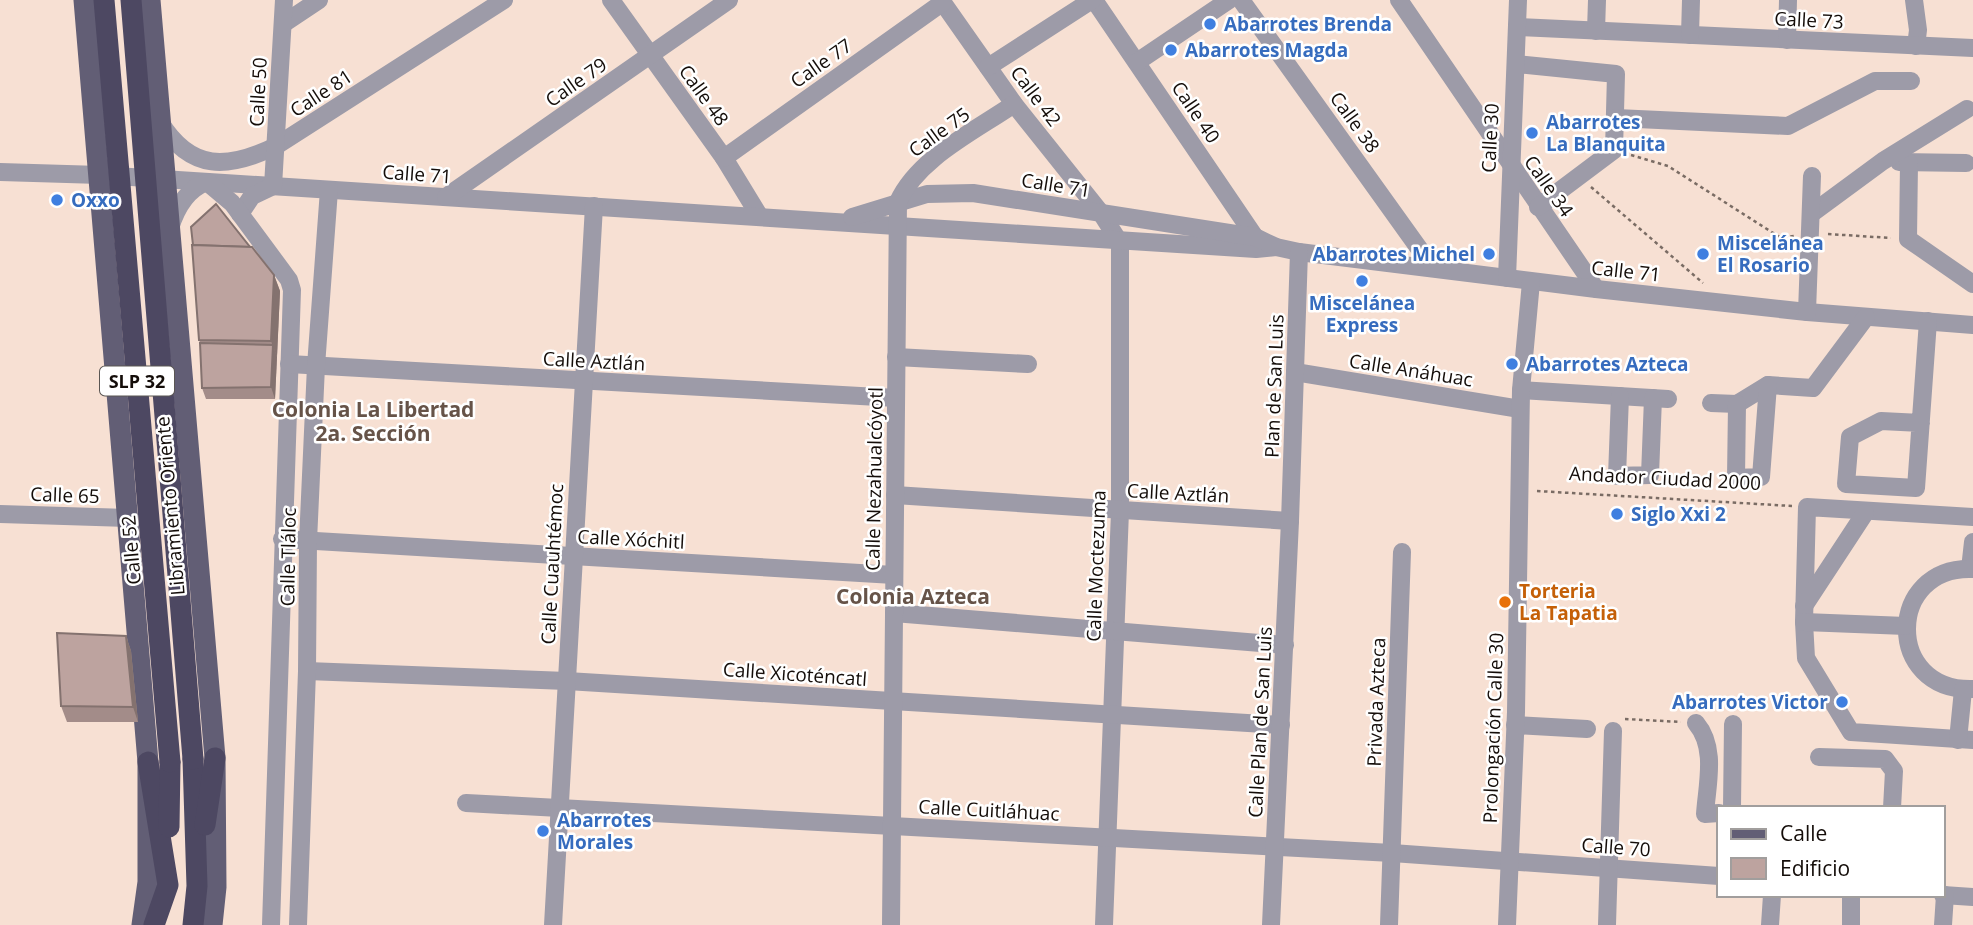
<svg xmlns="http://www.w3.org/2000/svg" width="1973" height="925" viewBox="0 0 1973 925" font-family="'Open Sans',sans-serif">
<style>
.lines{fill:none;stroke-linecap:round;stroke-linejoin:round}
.path{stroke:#7a6c64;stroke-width:2.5;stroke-dasharray:3.5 3.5;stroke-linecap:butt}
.minor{stroke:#9d9ba8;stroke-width:18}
.major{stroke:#625e75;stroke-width:21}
.highway{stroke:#4d4862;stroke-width:21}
.highway-bridge{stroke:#4d4862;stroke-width:21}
.wall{fill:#a38c89}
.shaded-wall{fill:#84726f}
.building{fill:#bda39f;stroke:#84726f;stroke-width:2}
.shop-dot{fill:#3f7fe0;stroke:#fff;stroke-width:2.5}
.food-dot{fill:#e8710a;stroke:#fff;stroke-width:2.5}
.labels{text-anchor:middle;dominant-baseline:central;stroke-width:5;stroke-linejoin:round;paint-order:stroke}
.shield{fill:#fff;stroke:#5a5653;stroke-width:2}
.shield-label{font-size:18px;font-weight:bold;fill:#140d09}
.street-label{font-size:19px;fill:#140d09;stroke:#fff}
.shop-label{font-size:19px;font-weight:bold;fill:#366cbe;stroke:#fff;text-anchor:start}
.food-label{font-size:19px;font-weight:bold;fill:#c56008;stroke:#fff;text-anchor:start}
.neighbourhood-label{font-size:21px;font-weight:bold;fill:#665348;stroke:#fff}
</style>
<rect width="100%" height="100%" fill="#f7e0d3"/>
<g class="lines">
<!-- path -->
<g class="path">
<polyline points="1631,155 1668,166 1781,238 1794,236"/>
<polyline points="1591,187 1703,283"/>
<polyline points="1828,234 1891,238"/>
<polyline points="1537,491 1792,506"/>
<polyline points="1625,719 1681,722"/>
</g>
<!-- minor -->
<g class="minor">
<polyline points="611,0 724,158 760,217"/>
<polyline points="941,0 1014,104 1101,213 1120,243 1120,511 1104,925"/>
<polyline points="1094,0 1255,237 1255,242"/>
<polyline points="1241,0 1433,268"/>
<polyline points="1399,0 1596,289"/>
<polyline points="1914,0 1918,30 1916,46"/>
<polyline points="283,24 319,0"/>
<polyline points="1517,27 1973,48"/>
<polyline points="1596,31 1597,0"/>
<polyline points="1690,35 1691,0"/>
<polyline points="1787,40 1788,0"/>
<polyline points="1137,62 1229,0"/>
<polyline points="1516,64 1616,74 1614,150 1538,207"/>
<polyline points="988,67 1092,0"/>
<polyline points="1616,118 1788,126 1875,81 1911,81"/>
<path d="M160 122C191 172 228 169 276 146L504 0"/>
<polyline points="724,158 942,3"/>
<polyline points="1899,162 1966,163"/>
<polyline points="1909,163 1908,239 1973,284"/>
<polyline points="0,172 100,175 1256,249 1276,247"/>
<polyline points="446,197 729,0"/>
<polyline points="240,214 252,196 273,186 284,0"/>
<polyline points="1811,214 1883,161 1967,109"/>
<polyline points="852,217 927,194 973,193 1255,237 1276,247 1299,252 1596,289 1807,312 1973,325"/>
<path d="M170 228C176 209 187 189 207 182L232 203 289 280 292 290 271 925"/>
<polyline points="1507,278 1518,0"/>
<polyline points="1807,312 1812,176"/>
<polyline points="896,357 1028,364"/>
<polyline points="289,364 896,398"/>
<polyline points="1295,372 1520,409"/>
<polyline points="1521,390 1668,399"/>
<polyline points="1620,396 1617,476 1650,475 1653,398"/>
<polyline points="1711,403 1737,404 1768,385 1813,388 1866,317"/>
<polyline points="1737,404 1736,478 1761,477 1768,385"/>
<polyline points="1921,423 1881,421 1850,437 1846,484 1916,488 1928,321"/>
<polyline points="895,495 1290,521"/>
<polyline points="0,514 128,518"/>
<polyline points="1973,517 1807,507 1804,622 1806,658 1851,732 1973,740"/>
<polyline points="282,539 894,575"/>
<polyline points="1970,569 1973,542"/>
<path d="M1973 569C1886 565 1884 692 1973 689"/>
<polyline points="1804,606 1865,513"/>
<polyline points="894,613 1285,645"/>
<polyline points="1804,622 1906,626"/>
<polyline points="307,671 567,681 1281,725"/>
<path d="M1696 723C1717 748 1707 784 1705 814L1719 813"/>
<polyline points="1515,725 1587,729"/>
<polyline points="1958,740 1963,690"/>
<polyline points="1819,757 1885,759 1894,771 1892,808"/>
<polyline points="466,803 1392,853 1719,876"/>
<polyline points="1732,808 1733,724"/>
<polyline points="1943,895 1973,897"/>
<polyline points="298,925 307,671 308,541 316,366 329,190"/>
<polyline points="553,925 594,206"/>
<path d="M891 925 898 202C918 158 975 131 1014 104"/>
<polyline points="1271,925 1290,521 1299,252"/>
<polyline points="1389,925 1402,552"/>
<polyline points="1507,925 1516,712 1521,390 1531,282"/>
<polyline points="1607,925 1613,731"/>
<polyline points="1770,925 1772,895"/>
<polyline points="1851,925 1851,895"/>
<polyline points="1943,925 1945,895"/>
</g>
<!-- major -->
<g class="major">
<polyline points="84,0 148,762 148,882 142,925"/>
<polyline points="150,0 215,758 216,887 212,925"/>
</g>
<!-- highway -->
<g class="highway">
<polyline points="193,759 197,886 193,925"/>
<polyline points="148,762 168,885 154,925"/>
<polyline points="205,825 215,758"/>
<polyline points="169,827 170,762"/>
</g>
<!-- highway-bridge -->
<g class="highway-bridge">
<polyline points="104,0 170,762"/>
<polyline points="131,0 193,759"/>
</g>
</g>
<!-- wall -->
<g class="wall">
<polygon points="250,247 274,275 280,291 275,399 206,399 202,388 200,343 199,340"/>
<polygon points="126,636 131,651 138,722 67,722 61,706"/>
</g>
<!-- shaded-wall -->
<g class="shaded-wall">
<polygon points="274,275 280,291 277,357 271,341"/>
<polygon points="273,345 277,357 275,399 271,387"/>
<polygon points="126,636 131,651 138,722 133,707"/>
</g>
<!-- building -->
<g class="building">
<polygon points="216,204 250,247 193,245 191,227"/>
<polygon points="192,245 252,247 274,275 271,341 199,340"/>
<polygon points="200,343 273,345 271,387 202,388"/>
<polygon points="57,633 126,636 133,707 61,706"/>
</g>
<!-- markers -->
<g class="shop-dot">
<circle cx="1210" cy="24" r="7"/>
<circle cx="1171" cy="50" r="7"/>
<circle cx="1532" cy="133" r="7"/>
<circle cx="57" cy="200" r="7"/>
<circle cx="1489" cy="254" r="7"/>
<circle cx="1703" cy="254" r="7"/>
<circle cx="1362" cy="281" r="7"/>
<circle cx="1512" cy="364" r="7"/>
<circle cx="1617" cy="514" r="7"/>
<circle cx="1842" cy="702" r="7"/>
<circle cx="543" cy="831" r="7"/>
</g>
<circle class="food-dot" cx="1505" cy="602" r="7"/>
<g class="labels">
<!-- shield labels -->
<rect class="shield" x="100" y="366.5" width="74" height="29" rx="5"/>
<g class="shield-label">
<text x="137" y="381">SLP 32</text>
</g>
<!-- street labels -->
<g class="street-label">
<text transform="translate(1809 20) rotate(3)">Calle 73</text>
<text transform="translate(821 63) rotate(-35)">Calle 77</text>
<text transform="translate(576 82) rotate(-35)">Calle 79</text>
<text transform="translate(258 92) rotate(-87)">Calle 50</text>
<text transform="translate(321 93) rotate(-33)">Calle 81</text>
<text transform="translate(704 95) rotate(54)">Calle 48</text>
<text transform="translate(1036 96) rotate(53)">Calle 42</text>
<text transform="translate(1196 112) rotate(56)">Calle 40</text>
<text transform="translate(1355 122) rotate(54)">Calle 38</text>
<text transform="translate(939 132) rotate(-36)">Calle 75</text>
<text transform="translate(1490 138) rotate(-87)">Calle 30</text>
<text transform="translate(417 174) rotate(4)">Calle 71</text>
<text transform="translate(1056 185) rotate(9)">Calle 71</text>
<text transform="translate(1549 186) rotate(55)">Calle 34</text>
<text transform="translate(1626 271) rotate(6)">Calle 71</text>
<text transform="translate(594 361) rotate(3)">Calle Aztlán</text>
<text transform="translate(1411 370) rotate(9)">Calle Anáhuac</text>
<text transform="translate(1274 386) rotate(-88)">Plan de San Luis</text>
<text transform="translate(1665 478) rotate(3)">Andador Ciudad 2000</text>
<text transform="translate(874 479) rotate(-89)">Calle Nezahualcóyotl</text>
<text transform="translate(1178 493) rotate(3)">Calle Aztlán</text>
<text transform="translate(65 495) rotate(2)">Calle 65</text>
<text transform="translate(170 506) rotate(-95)">Libramiento Oriente</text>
<text transform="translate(631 539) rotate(3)">Calle Xóchitl</text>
<text transform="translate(131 550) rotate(-95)">Calle 52</text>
<text transform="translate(288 557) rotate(-89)">Calle Tláloc</text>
<text transform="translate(552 564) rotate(-87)">Calle Cuauhtémoc</text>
<text transform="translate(1096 566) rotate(-88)">Calle Moctezuma</text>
<text transform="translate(795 674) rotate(4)">Calle Xicoténcatl</text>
<text transform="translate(1376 702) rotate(-88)">Privada Azteca</text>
<text transform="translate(1260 722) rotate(-87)">Calle Plan de San Luis</text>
<text transform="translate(1493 728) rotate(-88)">Prolongación Calle 30</text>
<text transform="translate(989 810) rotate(3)">Calle Cuitláhuac</text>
<text transform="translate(1616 847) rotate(4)">Calle 70</text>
</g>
<!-- shop labels -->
<g class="shop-label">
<text x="1224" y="24">Abarrotes Brenda</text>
<text x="1185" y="50">Abarrotes Magda</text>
<text x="1546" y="122">Abarrotes<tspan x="1546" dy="22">La Blanquita</tspan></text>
<text x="71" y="200">Oxxo</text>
<text x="1717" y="243">Miscelánea<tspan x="1717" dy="22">El Rosario</tspan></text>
<text x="1475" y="254" text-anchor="end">Abarrotes Michel</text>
<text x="1362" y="303" text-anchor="middle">Miscelánea<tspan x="1362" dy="22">Express</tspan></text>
<text x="1526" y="364">Abarrotes Azteca</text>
<text x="1631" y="514">Siglo Xxi 2</text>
<text x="1828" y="702" text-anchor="end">Abarrotes Victor</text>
<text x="557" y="820">Abarrotes<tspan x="557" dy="22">Morales</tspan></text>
</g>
<!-- food labels -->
<g class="food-label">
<text x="1519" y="591">Torteria<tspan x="1519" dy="22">La Tapatia</tspan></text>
</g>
<!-- neighbourhood labels -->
<g class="neighbourhood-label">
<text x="373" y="409">Colonia La Libertad<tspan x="373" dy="24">2a. Sección</tspan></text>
<text x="913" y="596">Colonia Azteca</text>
</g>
</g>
<!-- legend -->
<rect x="1717" y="806" width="228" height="91" fill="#ffffff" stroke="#a19e9d" stroke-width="2"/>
<rect x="1731" y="829" width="35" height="10" fill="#625e75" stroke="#a19e9d" stroke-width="2"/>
<text x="1780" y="841" font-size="21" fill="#140d09">Calle</text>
<rect x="1731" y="858" width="35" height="21" fill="#bda39f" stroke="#a19e9d" stroke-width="2"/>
<text x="1780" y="876" font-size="21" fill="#140d09">Edificio</text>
</svg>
